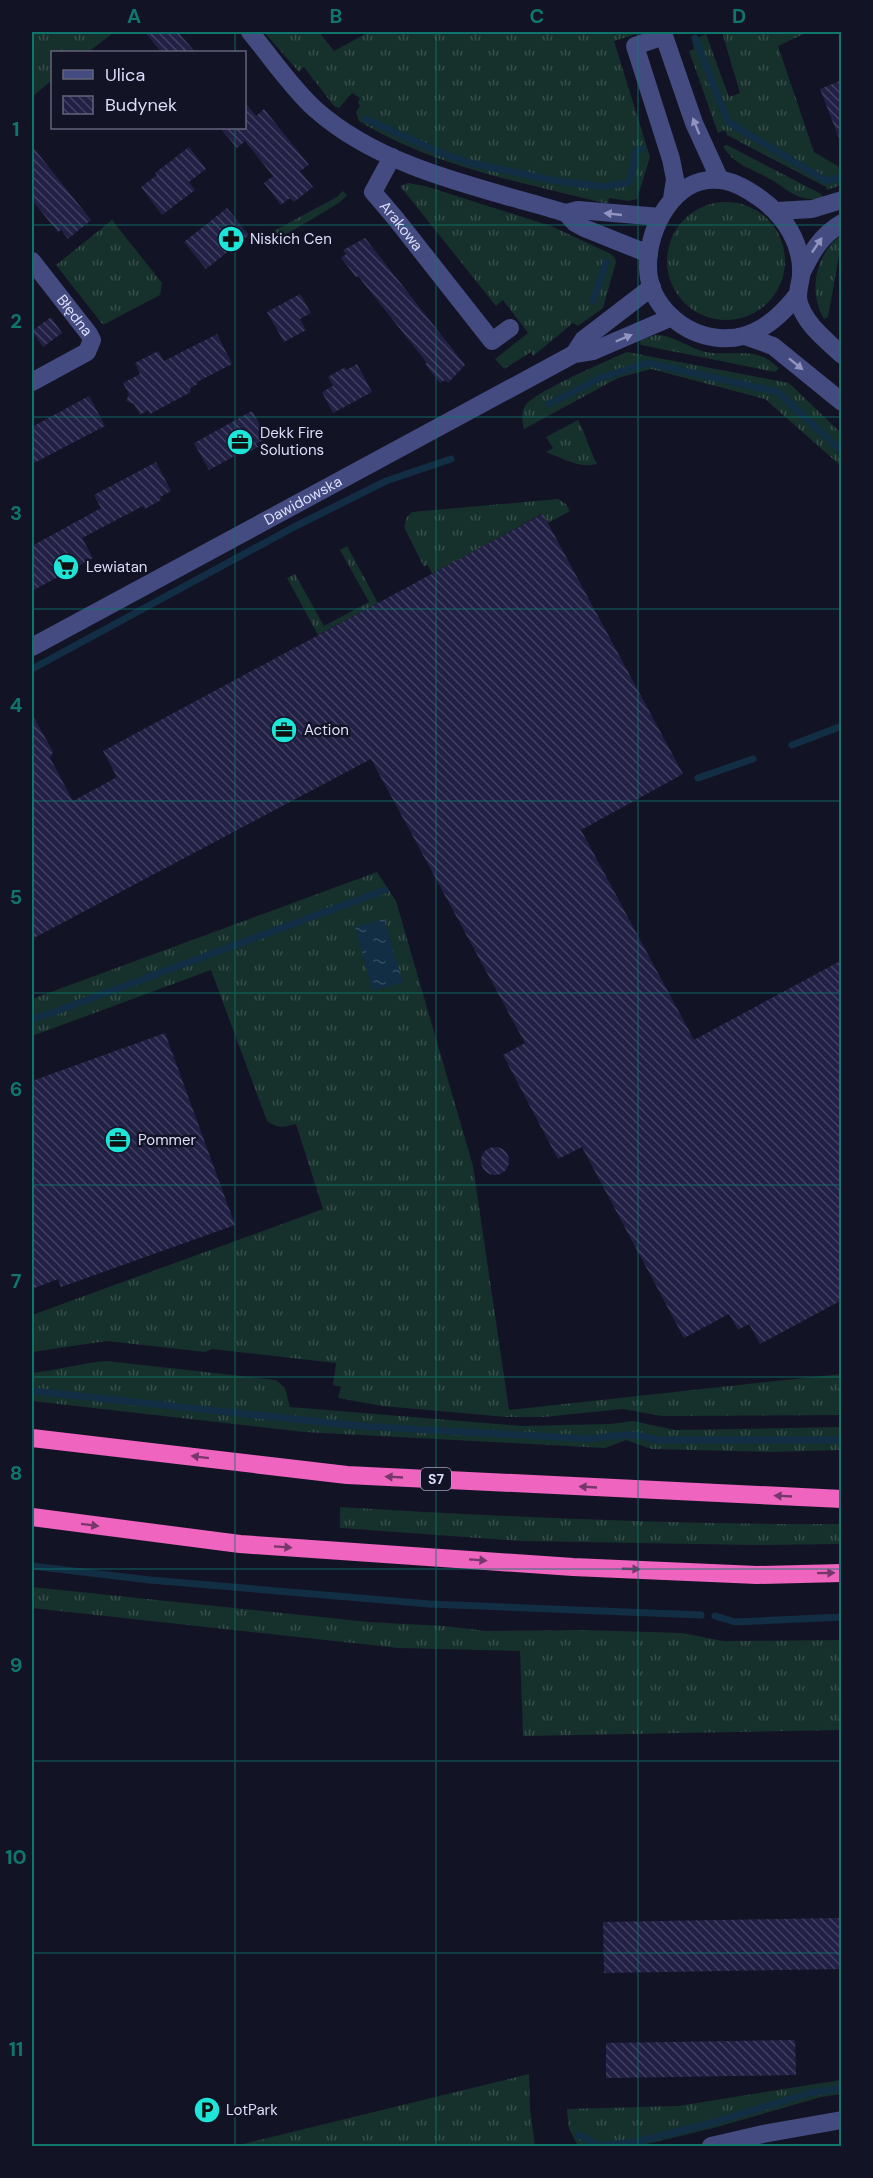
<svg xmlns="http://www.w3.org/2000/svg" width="873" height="2178" viewBox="0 0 873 2178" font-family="'DM Sans',sans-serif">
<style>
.grass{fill:url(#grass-tufts)}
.water{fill:url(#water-ripples)}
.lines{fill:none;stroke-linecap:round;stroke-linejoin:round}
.stream{stroke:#122e44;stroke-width:7}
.building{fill:url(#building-back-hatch)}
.minor{stroke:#434b80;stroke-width:18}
.highway{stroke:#ee64be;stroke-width:18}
.oneway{fill:#9094be}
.oneway2{fill:#76376a}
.grid{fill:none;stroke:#0f766e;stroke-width:1.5;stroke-opacity:0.55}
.labels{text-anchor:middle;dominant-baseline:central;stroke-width:5;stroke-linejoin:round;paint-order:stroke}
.shield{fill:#131326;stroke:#a0a1bb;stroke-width:1.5}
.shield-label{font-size:14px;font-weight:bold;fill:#dcdefb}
.street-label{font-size:15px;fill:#dcdefb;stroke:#131326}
.poi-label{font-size:15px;fill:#dcdefb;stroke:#131326;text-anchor:start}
.neatline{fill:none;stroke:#0f766e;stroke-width:2}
.grid-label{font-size:20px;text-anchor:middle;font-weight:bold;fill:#0f766e}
</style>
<defs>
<pattern id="grass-tufts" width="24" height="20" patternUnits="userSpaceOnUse" patternTransform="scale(1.5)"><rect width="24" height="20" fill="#16302b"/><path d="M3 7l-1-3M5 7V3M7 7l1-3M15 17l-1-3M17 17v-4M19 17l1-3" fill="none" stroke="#374e4b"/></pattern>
<pattern id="water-ripples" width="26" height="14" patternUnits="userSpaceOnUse" patternTransform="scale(1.5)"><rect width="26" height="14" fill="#122e44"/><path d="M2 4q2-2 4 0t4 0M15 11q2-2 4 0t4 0" fill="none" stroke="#344c60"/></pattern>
<pattern id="building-back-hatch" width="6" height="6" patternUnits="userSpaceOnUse" patternTransform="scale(1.5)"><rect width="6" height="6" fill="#222145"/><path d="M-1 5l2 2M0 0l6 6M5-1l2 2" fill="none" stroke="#424161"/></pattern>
</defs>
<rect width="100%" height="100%" fill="#131326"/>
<!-- grass -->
<g class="grass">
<polygon points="32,32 110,32 112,34 88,52 52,52 52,80 32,97"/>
<path d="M264 32H319L334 51 369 32H643L614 41 650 157 637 199 629 201 609 198 608 204C524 183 434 167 359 121L356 112 360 106 358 103 360 98 352 93 339 108 334 106 304 67 299 72Z"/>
<polygon points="722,32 808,32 778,46 814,152 841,168 841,185 827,190 826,187 727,135 725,130 718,133 689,51 694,49 692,40 706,34 729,97 740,93"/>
<path d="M727 145 821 194 823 198C796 203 789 189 768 178 750 168 734 165 723 146Z"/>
<polygon points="408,183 425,186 551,226 611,254 615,258 616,262 603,308 578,326 573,323 533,356 531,352 504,369 495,359 528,333 503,300 496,306 400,186"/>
<polygon points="343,191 347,195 339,203 280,238 274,238 270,233 337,197"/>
<circle cx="726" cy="261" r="59"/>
<polygon points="112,220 162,283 160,295 103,325 56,265"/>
<path d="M840 235 841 244 828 317 824 319C808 292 815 256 840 235Z"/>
<path d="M656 335C674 335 688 348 706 352 724 356 745 349 763 357 768 359 774 364 779 368L775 372 641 345 639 340Z"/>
<path d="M627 352 789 383 841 433V466L765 399 651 369 618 378 524 429C522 421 521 413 525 406 535 391 607 361 627 352Z"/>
<path d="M578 420C586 435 589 449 597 464 580 469 562 458 546 452L553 448 546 437Z"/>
<polygon points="558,499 566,504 570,511 548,523 542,514 432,574 428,565 424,567 404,527 407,517 412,512"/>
<polygon points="347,546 378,603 318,635 287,578 295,574 324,626 369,602 340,550"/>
<path d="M377 872 396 901 473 1166 509 1410 841 1374V1415L662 1416 623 1409 543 1417H507L382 1406 338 1398 341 1387 333 1385 336 1363 212 1349 205 1352 107 1341 32 1352V1315L323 1209 296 1124C284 1127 278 1129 267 1121L211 970 32 1036V999Z"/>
<path d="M107 1361 276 1380 285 1388 290 1407 522 1426 610 1424 633 1421 675 1430 841 1427V1450L769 1452 651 1449 626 1440 605 1448 304 1432 32 1401V1373C57 1370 81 1363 107 1361Z"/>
<path d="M340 1507C507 1517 674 1525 841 1524V1544L754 1545 521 1541 340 1528Z"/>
<polygon points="32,1587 369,1622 444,1626 487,1631 584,1630 682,1633 723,1641 841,1640 841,1730 523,1736 520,1651 399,1648 32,1608"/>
<polygon points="529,2074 530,2109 535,2146 235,2146"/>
<polygon points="841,2080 841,2094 821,2097 717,2127 639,2146 578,2146 569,2129 567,2109 678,2106"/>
</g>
<!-- water -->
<polygon class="water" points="384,919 403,982 373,991 355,927"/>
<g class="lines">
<!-- stream -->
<g class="stream">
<polyline points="695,38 728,122 826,181 842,177"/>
<polyline points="366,119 436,151 470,163 551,180 603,187 630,182 636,151 642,149"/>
<polyline points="593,301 606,262"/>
<polyline points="549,404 600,378 648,363 778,392 842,452"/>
<polyline points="32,669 294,527 386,481 451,459"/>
<polyline points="792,745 842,726"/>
<polyline points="698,778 753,759"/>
<polyline points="32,1020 385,890"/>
<path d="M32 1391 360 1426 591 1439C615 1435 634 1432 657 1440H842"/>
<polyline points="32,1566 150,1580 430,1604 701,1615"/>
<polyline points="715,1616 735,1622 842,1617"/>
<polyline points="579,2135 600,2146 636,2142 711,2123 810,2093 842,2088"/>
</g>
</g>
<!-- building -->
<g class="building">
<polygon points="145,32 178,32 195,52 161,52"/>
<polygon points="842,80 842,141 840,141 820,89"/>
<polygon points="244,101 256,116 264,109 309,165 300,171 313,187 294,202 290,198 281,205 264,183 273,176 245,141 237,148 220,128 244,128"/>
<polygon points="32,146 91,220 68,239 61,230 58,232 32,200"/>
<polygon points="189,147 206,169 189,182 195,190 162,215 141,187 157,175 155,173"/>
<polygon points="227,208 249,235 206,269 184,242"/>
<polygon points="365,238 465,365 448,383 445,380 440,383 425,364 427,363 358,276 356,277 341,258 346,254 343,250"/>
<polygon points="300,294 311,313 300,319 306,330 284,342 267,312"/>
<polygon points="51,317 62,333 43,347 32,331"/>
<polygon points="217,334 232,364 197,382 198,384 190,388 191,392 150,414 148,410 140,415 134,404 126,401 129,394 123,383 140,374 135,363 158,351 164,361"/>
<polygon points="357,364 372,392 333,413 322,392 333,386 328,377 345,367 346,370"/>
<polygon points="89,396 105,426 32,464 32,427"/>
<polygon points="252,411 267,438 256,444 258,447 242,456 240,453 209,470 194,443"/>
<polygon points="156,462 171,491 160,497 161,500 145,509 143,506 82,538 93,558 32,591 32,546 101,508 94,495"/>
<polygon points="543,514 683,774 581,830 694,1040 842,960 842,1300 760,1344 749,1324 738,1330 729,1314 684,1338 582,1147 558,1159 503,1055 525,1043 371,759 32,939 32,714 53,752 50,758 73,801 117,777 103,751"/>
<polygon points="165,1033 235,1225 61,1287 58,1279 32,1289 32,1081"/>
<circle cx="495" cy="1161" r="14"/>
<polygon points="842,1918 842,1969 604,1973 603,1922"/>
<polygon points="795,2040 796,2075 606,2078 606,2043"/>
</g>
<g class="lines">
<!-- minor -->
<g class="minor">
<path d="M250 32C271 57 290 86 315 109 382 169 483 188 566 213L578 210 660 217"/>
<path id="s1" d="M392 157 373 192 396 219 492 341 510 328"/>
<polyline points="672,199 675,179 671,159 635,46 664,36 694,123 720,180"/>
<polyline points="777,211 812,209 842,200"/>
<polyline points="566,213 575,223 584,228 649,254"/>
<path id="s2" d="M32 261 89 334 92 340 87 352 32 382"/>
<path d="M801 274C812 252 820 236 842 223"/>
<path d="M798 294C778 320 753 341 719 338 683 335 649 305 648 268 647 229 674 175 720 180 733 181 750 191 761 199 785 216 803 245 801 276 800 285 796 293 799 303 806 325 825 339 842 355"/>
<polyline points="745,336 773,346 842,402"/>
<polyline points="574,354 583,340 652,287"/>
<path id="s3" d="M32 647 574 354 593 351 672 317"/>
<polyline points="711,2146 763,2134 842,2120"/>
</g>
<!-- highway -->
<g class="highway">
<polyline points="32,1438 347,1475 842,1499"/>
<polyline points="32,1517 240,1544 573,1567 757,1575 842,1573"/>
</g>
</g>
<!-- one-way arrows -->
<defs><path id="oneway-solid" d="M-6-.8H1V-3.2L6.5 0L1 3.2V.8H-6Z" transform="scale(1.5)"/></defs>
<g class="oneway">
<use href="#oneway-solid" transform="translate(696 126) rotate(-112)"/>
<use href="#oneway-solid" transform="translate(613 214) rotate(-174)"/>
<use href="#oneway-solid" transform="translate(817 245) rotate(-56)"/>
<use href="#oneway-solid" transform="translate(624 338) rotate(-23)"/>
<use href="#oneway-solid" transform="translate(796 364) rotate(39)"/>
</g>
<g class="oneway2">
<use href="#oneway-solid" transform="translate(200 1457) rotate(-173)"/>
<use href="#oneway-solid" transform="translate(394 1477) rotate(-177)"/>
<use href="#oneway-solid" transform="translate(588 1487) rotate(-177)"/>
<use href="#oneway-solid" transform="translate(783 1496) rotate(-177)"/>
<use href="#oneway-solid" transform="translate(90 1525) rotate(7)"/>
<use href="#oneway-solid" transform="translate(283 1547) rotate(4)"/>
<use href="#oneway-solid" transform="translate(478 1560) rotate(4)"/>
<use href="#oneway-solid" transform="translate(631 1569) rotate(2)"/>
<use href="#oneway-solid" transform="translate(826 1573) rotate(-1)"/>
</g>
<!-- grid -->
<path class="grid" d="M235 32V52M436 32V2146M638 32V2146M235 128V2146M32 225H842M32 417H842M32 609H842M32 801H842M32 993H842M32 1185H842M32 1377H842M32 1569H842M32 1761H842M32 1953H842"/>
<!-- icons -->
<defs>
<symbol id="pharmacy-disc" viewBox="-11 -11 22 22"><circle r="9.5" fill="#1de6d8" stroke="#131326"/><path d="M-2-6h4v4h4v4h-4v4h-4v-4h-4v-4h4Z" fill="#111"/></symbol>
<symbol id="office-disc" viewBox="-11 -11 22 22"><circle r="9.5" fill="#1de6d8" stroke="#131326"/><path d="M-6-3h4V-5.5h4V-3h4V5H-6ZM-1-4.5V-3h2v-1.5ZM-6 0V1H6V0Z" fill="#111"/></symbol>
<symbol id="supermarket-disc" viewBox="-11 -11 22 22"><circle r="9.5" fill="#1de6d8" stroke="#131326"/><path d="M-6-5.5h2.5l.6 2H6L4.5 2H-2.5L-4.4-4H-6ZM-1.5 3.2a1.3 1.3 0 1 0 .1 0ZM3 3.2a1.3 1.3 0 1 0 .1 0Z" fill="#111"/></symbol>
<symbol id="parking-disc" viewBox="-11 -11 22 22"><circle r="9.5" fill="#1de6d8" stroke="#131326"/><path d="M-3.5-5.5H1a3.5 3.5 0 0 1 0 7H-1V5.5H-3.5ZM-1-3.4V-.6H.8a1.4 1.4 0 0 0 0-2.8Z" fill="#111"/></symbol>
</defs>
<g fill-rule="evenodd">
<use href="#pharmacy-disc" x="216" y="224" width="30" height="30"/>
<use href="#office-disc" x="225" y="427" width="30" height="30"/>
<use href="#supermarket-disc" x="51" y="552" width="30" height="30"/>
<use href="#office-disc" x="269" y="715" width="30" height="30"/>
<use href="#office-disc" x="103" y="1125" width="30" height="30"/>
<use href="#parking-disc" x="192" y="2095" width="30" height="30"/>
</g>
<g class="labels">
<!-- shield labels -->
<rect class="shield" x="421" y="1468" width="30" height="22" rx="4.5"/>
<g class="shield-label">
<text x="436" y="1479">S7</text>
</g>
<!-- street labels -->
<g class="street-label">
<text stroke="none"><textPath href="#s1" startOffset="84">Arakowa</textPath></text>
<text stroke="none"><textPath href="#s2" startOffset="69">Błędna</textPath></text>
<text stroke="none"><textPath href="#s3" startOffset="308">Dawidowska</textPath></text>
</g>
<!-- poi labels -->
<g class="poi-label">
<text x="250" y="239">Niskich Cen</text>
<text x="260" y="433">Dekk Fire<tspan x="260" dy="17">Solutions</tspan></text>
<text x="86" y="567">Lewiatan</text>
<text x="304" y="730">Action</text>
<text x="138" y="1140">Pommer</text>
<text x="226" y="2110">LotPark</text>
</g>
</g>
<!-- border -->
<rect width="873" height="2178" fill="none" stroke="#131326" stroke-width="66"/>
<!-- legend -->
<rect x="51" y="51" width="195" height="78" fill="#131326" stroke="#63647b" stroke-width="1.5"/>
<rect x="63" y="70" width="30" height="9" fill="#434b80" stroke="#63647b" stroke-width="1.5"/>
<text x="105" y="81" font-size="18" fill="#dcdefb">Ulica</text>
<rect x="63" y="96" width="30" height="18" fill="url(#building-back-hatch)" stroke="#63647b" stroke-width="1.5"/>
<text x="105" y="111" font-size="18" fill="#dcdefb">Budynek</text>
<rect x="33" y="33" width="807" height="2112" class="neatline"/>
<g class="grid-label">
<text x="134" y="23">A</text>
<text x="336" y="23">B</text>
<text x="537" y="23">C</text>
<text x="739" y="23">D</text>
<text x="16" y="136">1</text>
<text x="16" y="328">2</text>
<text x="16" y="520">3</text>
<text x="16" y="712">4</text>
<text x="16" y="904">5</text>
<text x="16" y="1096">6</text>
<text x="16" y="1288">7</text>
<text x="16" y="1480">8</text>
<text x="16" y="1672">9</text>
<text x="16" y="1864">10</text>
<text x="16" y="2056">11</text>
</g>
</svg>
